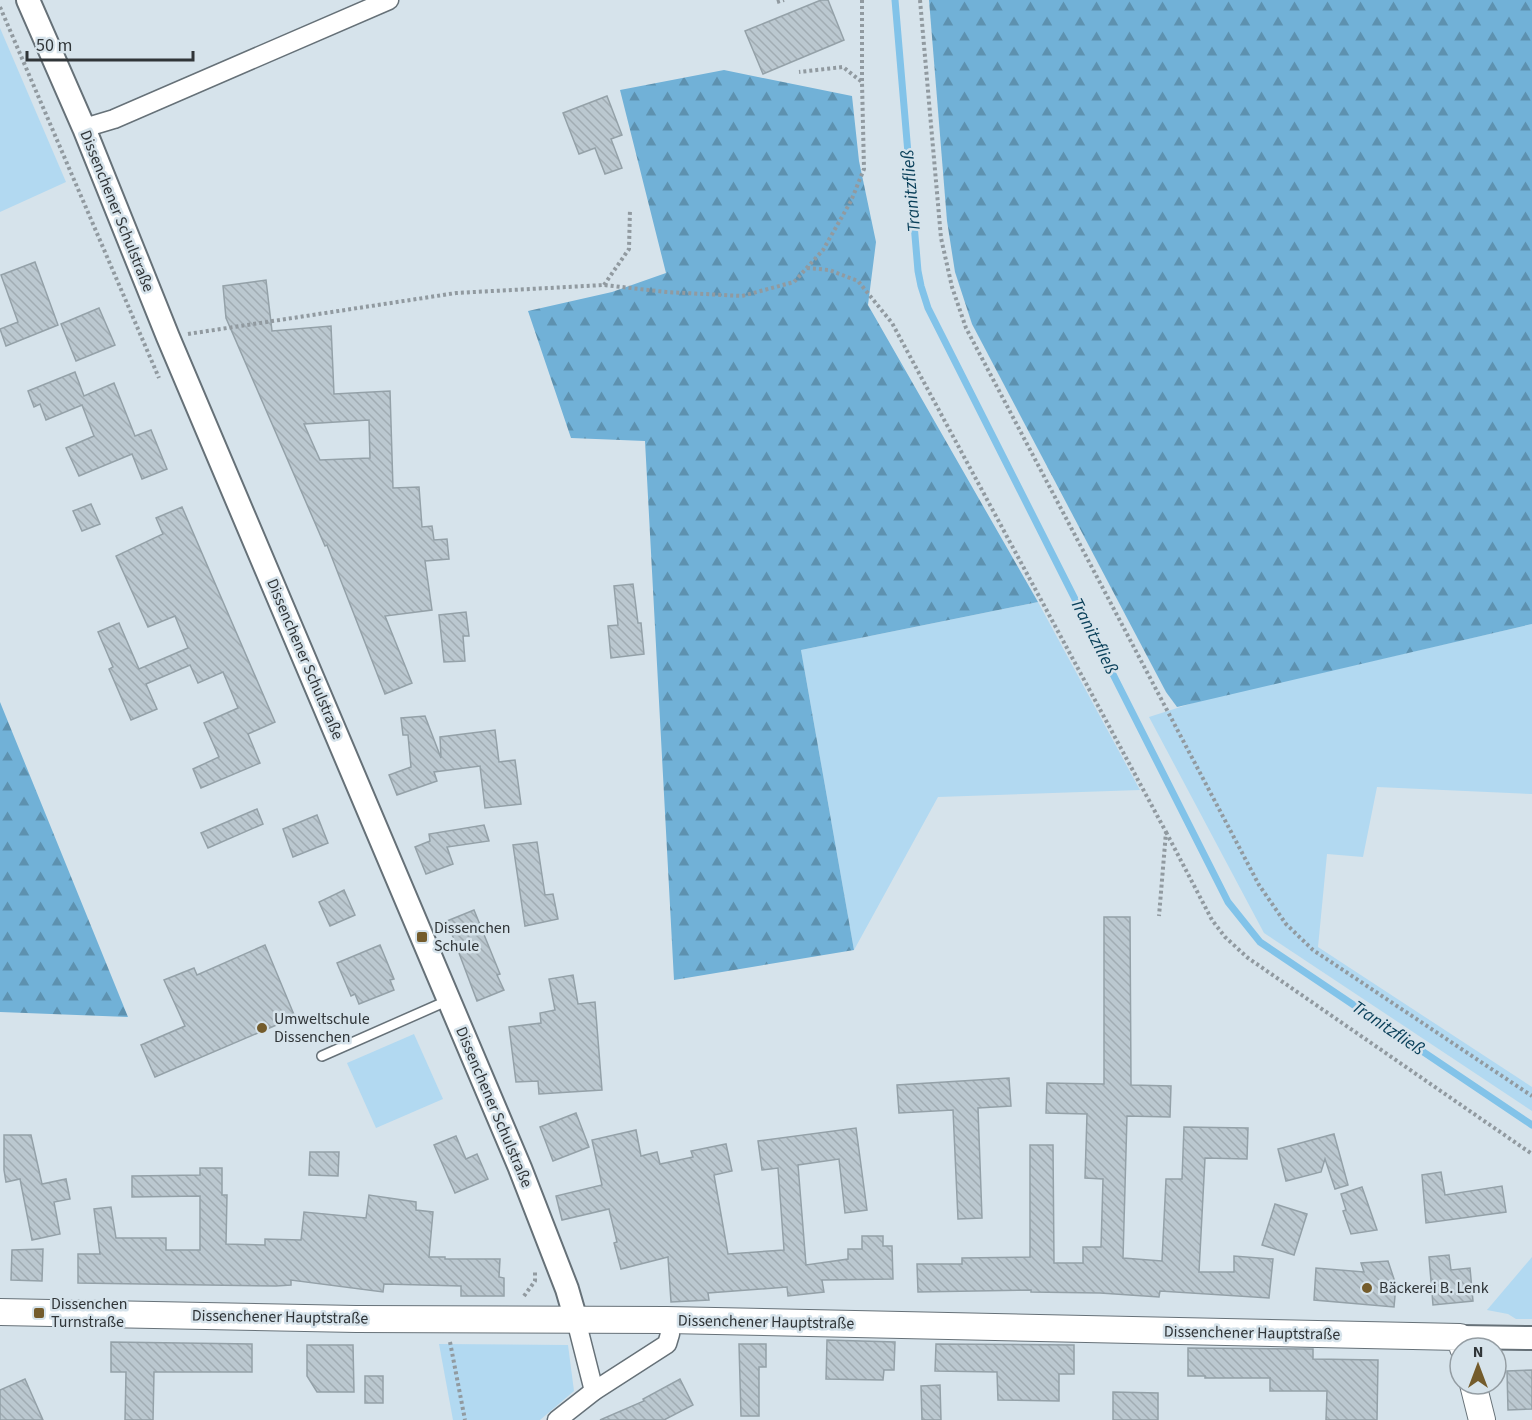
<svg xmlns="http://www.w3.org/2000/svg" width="1532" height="1420" viewBox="0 0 1532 1420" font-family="'Source Sans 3',sans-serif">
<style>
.green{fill:#b2d9f1}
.forest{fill:url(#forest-firs)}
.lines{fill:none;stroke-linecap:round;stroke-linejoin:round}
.stream{stroke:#82c3e9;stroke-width:7}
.building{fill:url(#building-back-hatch);stroke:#94a1a8;stroke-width:1.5;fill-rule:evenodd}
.service-casing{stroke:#667178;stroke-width:12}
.minor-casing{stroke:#667178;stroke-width:21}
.tertiary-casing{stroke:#667178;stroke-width:26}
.secondary-casing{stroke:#667178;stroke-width:28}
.path{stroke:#919aa0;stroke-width:4;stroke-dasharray:3 3;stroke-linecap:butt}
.service{stroke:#fff;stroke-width:9}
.minor{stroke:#fff;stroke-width:18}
.tertiary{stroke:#fff;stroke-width:22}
.secondary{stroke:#fff;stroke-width:26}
.poi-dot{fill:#745c2c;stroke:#d6e3eb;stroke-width:2}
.labels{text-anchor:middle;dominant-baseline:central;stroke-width:5;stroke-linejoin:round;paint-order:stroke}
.street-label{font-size:16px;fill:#303538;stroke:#d6e3eb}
.poi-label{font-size:16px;fill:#303538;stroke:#d6e3eb;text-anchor:start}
.water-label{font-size:18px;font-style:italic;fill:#0a405a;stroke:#d6e3eb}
</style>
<defs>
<pattern id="forest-firs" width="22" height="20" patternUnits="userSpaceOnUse" patternTransform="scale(1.5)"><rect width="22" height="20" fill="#71b1d7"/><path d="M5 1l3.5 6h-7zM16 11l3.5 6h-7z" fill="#5d91af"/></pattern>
<pattern id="building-back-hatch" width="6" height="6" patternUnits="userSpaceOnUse" patternTransform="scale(1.5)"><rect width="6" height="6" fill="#bbc8d0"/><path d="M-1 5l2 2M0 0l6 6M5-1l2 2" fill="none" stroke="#a1acb3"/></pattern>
</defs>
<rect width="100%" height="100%" fill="#d6e3eb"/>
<!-- green -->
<g class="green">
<polygon points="0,28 66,182 0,212"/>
<polygon points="1038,602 1140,790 938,797 854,950 801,650"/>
<polygon points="1532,624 1532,794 1377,787 1363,857 1327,854 1318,947 1532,1087 1532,1111 1264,933 1149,717 1199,701"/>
<polygon points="414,1034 443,1099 376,1128 347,1063"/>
<polygon points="1532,1257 1532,1319 1516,1319 1508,1314 1487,1310"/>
<polygon points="439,1344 568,1345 574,1391 540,1420 453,1420"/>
</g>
<!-- forest -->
<g class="forest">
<polygon points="929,0 1532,0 1532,624 1177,707 1166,692 972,324 955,272 947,221"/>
<polygon points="724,70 852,96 859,161 876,242 868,305 1038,602 801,650 854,950 674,980 645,441 571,438 528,311 612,292 666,273 620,90"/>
<polygon points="0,702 128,1017 0,1012"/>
</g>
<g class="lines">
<!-- stream -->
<polyline class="stream" points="895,0 918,271 921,286 928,308 1228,902 1260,942 1532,1125"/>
</g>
<!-- building -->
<g class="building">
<polygon points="821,0 828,0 844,40 763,74 745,31"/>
<polygon points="607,96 622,135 611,139 622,168 605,174 595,148 579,154 563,113"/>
<polygon points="35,262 58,325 6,346 0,329 18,322 1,275"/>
<path d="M266 280 272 331 331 326 334 394 390 391 393 488 419 487 422 527 432 526 434 540 447 539 449 559 425 561 432 610 385 616 412 683 385 694 327 545 325 546 226 318 223 286ZM369 420 370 458 320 460 304 424Z"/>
<polygon points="99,308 115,345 76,361 61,324"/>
<polygon points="75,372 84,396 114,383 135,436 151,430 167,469 142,479 132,454 79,476 66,448 94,436 82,405 46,420 40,404 34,407 28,391"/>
<polygon points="91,504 100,524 82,531 73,511"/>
<polygon points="182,507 275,722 248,734 260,763 201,788 193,769 219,757 204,723 238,708 223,672 198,683 190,665 146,684 157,709 131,720 109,669 113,667 98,632 119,623 139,669 188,648 175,616 148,627 116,556 163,534 156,518"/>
<polygon points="633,584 638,623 641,623 644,654 611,658 608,626 618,625 614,586"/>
<polygon points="466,612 469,636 463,636 465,661 444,662 439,615"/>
<polygon points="425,716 441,758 440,737 495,730 499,762 515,760 521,804 485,808 480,766 434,772 437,781 397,795 389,775 411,767 408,735 403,735 401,718"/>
<polygon points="257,809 263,824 208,848 201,833"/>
<polygon points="317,815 328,843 293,857 283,829"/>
<polygon points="484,825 489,841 447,847 453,864 426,874 415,847 430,841 429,834"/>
<polygon points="537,842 545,895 553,894 558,919 525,926 513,845"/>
<polygon points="344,890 355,915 330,926 319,902"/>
<polygon points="474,910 500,974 497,975 504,990 477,1001 447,921"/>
<polygon points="1104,917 1130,917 1131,1085 1171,1086 1170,1117 1127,1116 1123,1258 1162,1261 1166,1179 1182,1179 1184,1127 1248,1128 1247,1159 1205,1158 1199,1272 1234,1272 1234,1256 1273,1259 1269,1298 1160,1291 1159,1297 1100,1293 1031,1292 1031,1290 918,1292 917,1264 962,1264 962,1258 1030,1257 1030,1145 1053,1145 1054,1263 1083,1263 1083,1247 1101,1247 1103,1179 1085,1178 1087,1114 1046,1113 1047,1083 1104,1084"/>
<polygon points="265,945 295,1017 155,1077 141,1045 185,1026 164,980 194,968 197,975"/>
<polygon points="380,945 394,979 390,980 394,990 359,1004 355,994 351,996 337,963"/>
<polygon points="573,975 578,1004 595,1002 602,1090 539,1094 538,1081 516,1082 509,1027 541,1023 540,1013 555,1010 549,979"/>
<polygon points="1009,1078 1011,1106 978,1108 982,1218 958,1219 953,1110 899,1113 897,1085"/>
<polygon points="576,1113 589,1147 553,1161 540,1127"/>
<polygon points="856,1128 867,1210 845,1213 839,1159 798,1165 806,1265 848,1259 848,1249 862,1249 862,1236 883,1236 883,1246 892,1246 893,1279 822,1280 824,1292 788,1296 787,1287 708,1293 709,1300 671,1302 668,1257 621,1269 614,1243 617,1242 609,1209 562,1220 556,1196 602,1185 592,1140 636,1130 641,1156 657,1152 660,1164 693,1157 691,1151 726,1144 732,1171 714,1175 728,1254 784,1250 778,1168 762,1170 758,1141"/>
<polygon points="1334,1134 1348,1185 1335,1189 1325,1159 1321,1172 1286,1181 1278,1149"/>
<polygon points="4,1135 31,1135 42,1184 66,1179 70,1199 54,1202 60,1234 32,1240 20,1179 6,1182 4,1170"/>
<polygon points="456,1136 466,1159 477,1154 488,1179 455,1193 434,1145"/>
<polygon points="310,1152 339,1152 338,1176 309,1175"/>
<polygon points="200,1168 222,1168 222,1195 227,1195 226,1244 265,1245 265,1239 301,1240 304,1212 366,1218 369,1195 416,1202 416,1210 433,1212 429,1257 445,1257 445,1259 500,1259 499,1277 504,1278 504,1296 461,1296 461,1286 384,1284 383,1292 291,1280 291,1285 276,1286 78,1283 78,1254 100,1254 94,1209 111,1207 116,1238 166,1238 166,1250 200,1250 200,1196 132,1197 132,1176 200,1175"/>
<polygon points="1441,1172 1445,1195 1502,1186 1506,1212 1426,1223 1422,1175"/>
<polygon points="1362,1187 1377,1230 1351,1234 1343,1211 1346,1210 1341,1194"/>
<polygon points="1275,1204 1307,1214 1294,1255 1262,1245"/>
<polygon points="43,1249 42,1281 11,1280 12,1250"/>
<polygon points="1449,1255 1451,1270 1470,1268 1473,1301 1433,1305 1429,1257"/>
<polygon points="1388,1261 1396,1285 1394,1307 1314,1300 1316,1268 1364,1272 1361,1263"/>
<polygon points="827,1340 895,1342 894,1370 884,1370 883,1380 826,1379"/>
<polygon points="111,1342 252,1344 252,1372 154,1372 153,1420 125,1420 126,1372 111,1372"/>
<polygon points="739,1344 766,1344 766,1367 759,1367 759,1416 741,1416"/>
<polygon points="936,1344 1074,1345 1074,1374 1059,1374 1059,1401 998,1400 997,1372 935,1371"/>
<polygon points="307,1345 353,1345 354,1392 317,1392 307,1376"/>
<polygon points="1188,1348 1313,1349 1313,1359 1378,1360 1377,1420 1326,1420 1327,1391 1270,1391 1270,1378 1205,1378 1205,1376 1188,1376"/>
<polygon points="1532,1370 1532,1409 1508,1410 1507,1371"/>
<rect x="365" y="1376" width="18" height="27"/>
<polygon points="25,1379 43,1420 0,1420 0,1390"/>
<polygon points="680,1379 693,1405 664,1420 600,1420 644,1401 643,1399"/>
<polygon points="940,1385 941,1420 922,1420 921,1386"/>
<polygon points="1113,1392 1158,1393 1158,1420 1113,1420"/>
</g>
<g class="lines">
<defs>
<polyline id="service" points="322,1056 449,1000"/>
<g id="minor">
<polyline points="84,128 114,119 389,0"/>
<polyline points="576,1320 594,1391"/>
<polyline points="557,1420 594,1391 667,1344 670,1334 667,1320"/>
</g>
<g id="tertiary">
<polyline points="28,0 84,128 168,337 520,1168 567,1289 576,1320"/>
<polyline points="1460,1337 1532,1338"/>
</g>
<g id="secondary">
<polyline points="0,1312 356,1319 667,1320 1460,1337 1463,1348"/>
<polyline points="1473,1384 1482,1420"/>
</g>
</defs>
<!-- service casing -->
<use href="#service" class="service-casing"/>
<!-- minor casing -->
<use href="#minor" class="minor-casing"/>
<!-- tertiary casing -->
<use href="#tertiary" class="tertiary-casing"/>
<!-- secondary casing -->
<use href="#secondary" class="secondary-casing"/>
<!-- path -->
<g class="path">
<polyline points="862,0 862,82"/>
<polyline points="920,0 941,238 952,287 966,328 1259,885 1286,924 1313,950 1532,1096"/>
<polyline points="777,2 784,0"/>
<polyline points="0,7 159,378"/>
<polyline points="807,268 829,270 858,281 892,323 1166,832 1159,916"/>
<polyline points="604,285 629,249 630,209"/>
<polyline points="188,334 456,293 604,285 666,292 742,296 794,282 823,250 851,201 864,169 862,82 843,67 799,72"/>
<polyline points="1166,832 1212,920 1225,937 1248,958 1532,1154"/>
<polyline points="524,1296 535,1281 535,1271"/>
<polyline points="450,1342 465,1420"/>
</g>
<!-- service -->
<use href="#service" class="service"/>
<!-- minor -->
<use href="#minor" class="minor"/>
<!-- tertiary -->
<use href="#tertiary" class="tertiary"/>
<!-- secondary -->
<use href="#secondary" class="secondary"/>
</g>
<!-- markers -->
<g class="poi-dot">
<rect x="416" y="931" width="12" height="12" rx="3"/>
<circle cx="262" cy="1028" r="6"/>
<circle cx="1367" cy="1288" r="6"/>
<rect x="33" y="1307" width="12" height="12" rx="3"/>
</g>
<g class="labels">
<!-- street labels -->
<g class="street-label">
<text transform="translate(117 211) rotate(68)">Dissenchener Schulstraße</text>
<text transform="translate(305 659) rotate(67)">Dissenchener Schulstraße</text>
<text transform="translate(494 1107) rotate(67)">Dissenchener Schulstraße</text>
<text transform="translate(280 1317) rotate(1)">Dissenchener Hauptstraße</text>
<text transform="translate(766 1322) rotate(1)">Dissenchener Hauptstraße</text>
<text transform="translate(1252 1333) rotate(1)">Dissenchener Hauptstraße</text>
</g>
<!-- poi labels -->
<g class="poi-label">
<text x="434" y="928">Dissenchen<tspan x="434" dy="18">Schule</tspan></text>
<text x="274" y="1019">Umweltschule<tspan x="274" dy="18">Dissenchen</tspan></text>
<text x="1379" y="1288">Bäckerei B. Lenk</text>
<text x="51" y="1304">Dissenchen<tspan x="51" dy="18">Turnstraße</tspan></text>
</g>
<!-- water labels -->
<g class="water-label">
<text transform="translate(911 191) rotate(-95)">Tranitzfließ</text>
<text transform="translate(1094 636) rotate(63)">Tranitzfließ</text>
<text transform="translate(1388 1028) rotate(34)">Tranitzfließ</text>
</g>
</g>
<!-- north arrow -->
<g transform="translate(1478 1366)"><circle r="28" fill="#d6e3eb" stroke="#949da3" stroke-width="1.5"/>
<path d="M0-4.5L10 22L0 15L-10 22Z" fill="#745c2c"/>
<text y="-9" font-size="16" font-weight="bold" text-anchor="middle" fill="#303538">N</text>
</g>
<!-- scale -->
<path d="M27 51v9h166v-9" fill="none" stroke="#303538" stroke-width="3"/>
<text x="36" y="51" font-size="18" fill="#303538" stroke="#d6e3eb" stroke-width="4.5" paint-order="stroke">50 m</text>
</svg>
